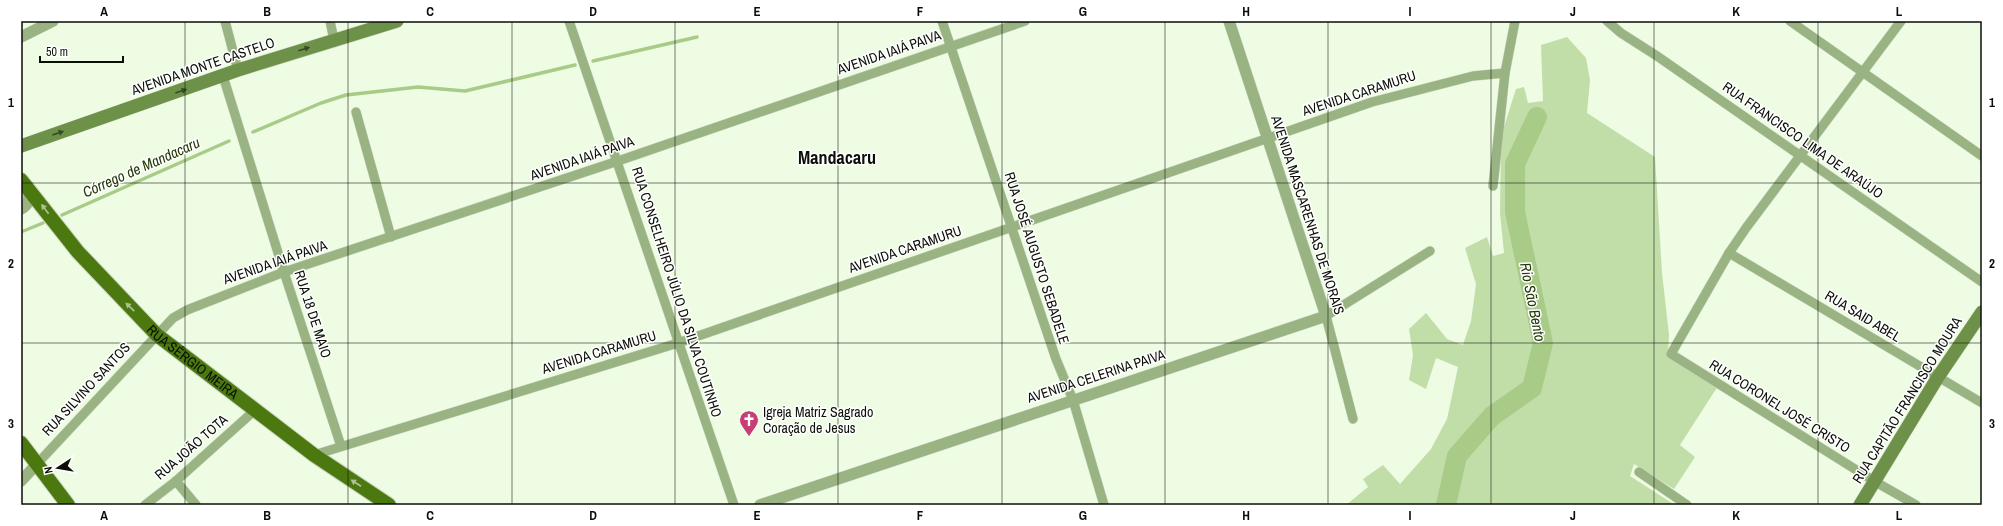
<svg xmlns="http://www.w3.org/2000/svg" width="2003" height="526" viewBox="0 0 2003 526" font-family="'Archivo Narrow',sans-serif">
<style>
.green{fill:#c1dea9}
.lines{fill:none;stroke-linecap:round;stroke-linejoin:round}
.stream{stroke:#a8cc87;stroke-width:3.5}
.river{stroke:#a8cc87;stroke-width:20}
.minor-casing{stroke:#cad6c0;stroke-width:10}
.tertiary-casing{stroke:#cad6c0;stroke-width:12}
.secondary-casing{stroke:#cad6c0;stroke-width:14}
.primary-casing{stroke:#cad6c0;stroke-width:16}
.minor{stroke:#99b383;stroke-width:9}
.tertiary{stroke:#99b383;stroke-width:11}
.secondary{stroke:#6d9148;stroke-width:13}
.primary{stroke:#4c790f;stroke-width:14}
.oneway{fill:#374a24}
.oneway2{fill:#aec393}
.grid{fill:none;stroke:#0b0f07;stroke-width:1;stroke-opacity:0.55}
.labels{text-anchor:middle;dominant-baseline:central;stroke-width:3;stroke-linejoin:round;paint-order:stroke}
.street-label{font-size:14px;fill:#0b0f07;stroke:#fff}
.poi-label{font-size:14px;fill:#0b0f07;stroke:#fff;text-anchor:start}
.water-label{font-size:15px;font-style:italic;fill:#233907;stroke:#fff}
.district-label{font-size:18px;font-weight:bold;fill:#0b0f07;stroke:#fff}
.neatline{fill:none;stroke:#0b0f07;stroke-width:1.5}
.grid-label{font-size:13px;text-anchor:middle;font-weight:bold;fill:#0b0f07}
</style>
<rect width="100%" height="100%" fill="#eefce3"/>
<!-- green -->
<polygon class="green" points="1567,37 1586,58 1590,80 1587,113 1655,157 1662,273 1669,335 1668,354 1718,386 1680,445 1695,457 1674,489 1634,464 1630,476 1675,505 1346,505 1368,487 1363,479 1383,465 1400,484 1431,449 1447,419 1458,367 1436,358 1426,389 1409,380 1413,355 1409,329 1426,313 1447,339 1463,345 1471,321 1476,284 1465,248 1487,237 1493,256 1504,253 1500,213 1501,136 1516,89 1524,87 1528,103 1543,101 1541,45"/>
<g class="lines">
<!-- stream -->
<g class="stream">
<polyline points="593,61 697,37"/>
<polyline points="253,132 321,103 346,95 418,87 465,91 575,65"/>
<polyline points="62,215 229,141"/>
<polyline points="21,232 43,223"/>
</g>
<!-- river -->
<polyline class="river" points="1446,505 1457,456 1492,416 1532,388 1543,343 1515,212 1515,164 1537,117"/>
<defs>
<g id="minor">
<polyline points="225,21 238,70"/>
<polyline points="330,21 334,40"/>
<polyline points="569,21 734,505"/>
<polyline points="942,21 1056,359 1073,400 1104,505"/>
<polyline points="1607,21 1621,33 1657,56 1982,282"/>
<polyline points="1790,21 1982,156"/>
<polyline points="1901,21 1746,228 1729,253 1671,354 1874,481 1916,505"/>
<polyline points="223,76 284,272 341,446"/>
<polyline points="356,112 391,237"/>
<polyline points="1493,186 1505,73 1515,21"/>
<polyline points="1729,253 1982,403"/>
<polyline points="1353,419 1326,316 1430,251"/>
<polyline points="314,455 678,343 1372,102 1473,76 1505,73"/>
<polyline points="36,465 173,318 187,310 284,272 618,161 1025,21"/>
<polyline points="1639,472 1687,505"/>
<polyline points="176,481 196,505"/>
<polyline points="145,505 176,481 255,410"/>
</g>
<g id="tertiary">
<polyline points="21,37 53,21"/>
<path d="M21 209C31 204 29 196 28 186"/>
<polyline points="21,481 36,465"/>
<polyline points="760,505 1326,316 1229,21"/>
</g>
<g id="secondary">
<polyline points="21,146 238,70 397,21"/>
<polyline points="1860,505 1938,377 1982,312"/>
</g>
<g id="primary">
<path id="s1" d="M21 180 78 252 157 335 314 455 389 505"/>
<polyline points="21,443 68,505"/>
</g>
</defs>
<!-- minor casing -->
<use href="#minor" class="minor-casing"/>
<!-- tertiary casing -->
<use href="#tertiary" class="tertiary-casing"/>
<!-- secondary casing -->
<use href="#secondary" class="secondary-casing"/>
<!-- primary casing -->
<use href="#primary" class="primary-casing"/>
<!-- minor -->
<use href="#minor" class="minor"/>
<!-- tertiary -->
<use href="#tertiary" class="tertiary"/>
<!-- secondary -->
<use href="#secondary" class="secondary"/>
<!-- primary -->
<use href="#primary" class="primary"/>
</g>
<!-- one-way arrows -->
<defs><path id="oneway-solid" d="M-6-.8H1V-3.2L6.5 0L1 3.2V.8H-6Z"/></defs>
<g class="oneway">
<use href="#oneway-solid" transform="translate(304 49) rotate(-18)"/>
<use href="#oneway-solid" transform="translate(181 91) rotate(-19)"/>
<use href="#oneway-solid" transform="translate(58 133) rotate(-19)"/>
</g>
<g class="oneway2">
<use href="#oneway-solid" transform="translate(45 209) rotate(-127)"/>
<use href="#oneway-solid" transform="translate(130 307) rotate(-136)"/>
<use href="#oneway-solid" transform="translate(356 483) rotate(-147)"/>
</g>
<!-- grid -->
<path class="grid" d="M185 21V505M348 21V505M512 21V505M675 21V505M838 21V505M1002 21V505M1165 21V505M1328 21V505M1491 21V505M1654 21V505M1818 21V505M21 183H1982M21 343H1982"/>
<!-- icons -->
<defs>
<symbol id="church-pin" viewBox="-11 -11 22 30"><path d="M0 17L-7.5 6A9.5 9.5 0 1 1 7.5 6Z" fill="#c73d75" stroke="#fff"/><path d="M-1.2-6h2.4v3.5h3.3v2.4h-3.3V6h-2.4V-.1h-3.3v-2.4h3.3Z" fill="#fff"/></symbol>
</defs>
<g fill-rule="evenodd">
<use href="#church-pin" x="738" y="409" width="22" height="30"/>
</g>
<g class="labels">
<!-- street labels -->
<g class="street-label">
<text transform="translate(889 52) rotate(-19)">AVENIDA IAIÁ PAIVA</text>
<text transform="translate(203 66) rotate(-19)">AVENIDA MONTE CASTELO</text>
<text transform="translate(1359 93) rotate(-18)">AVENIDA CARAMURU</text>
<text transform="translate(1803 140) rotate(35)">RUA FRANCISCO LIMA DE ARAÚJO</text>
<text transform="translate(582 158) rotate(-19)">AVENIDA IAIÁ PAIVA</text>
<text transform="translate(1308 215) rotate(72)">AVENIDA MASCARENHAS DE MORAIS</text>
<text transform="translate(905 249) rotate(-19)">AVENIDA CARAMURU</text>
<text transform="translate(1037 258) rotate(72)">RUA JOSÉ AUGUSTO SEBADELE</text>
<text transform="translate(275 262) rotate(-19)">AVENIDA IAIÁ PAIVA</text>
<text transform="translate(677 292) rotate(72)">RUA CONSELHEIRO JÚLIO DA SILVA COUTINHO</text>
<text transform="translate(313 314) rotate(72)">RUA 18 DE MAIO</text>
<text transform="translate(1863 316) rotate(31)">RUA SAID ABEL</text>
<text transform="translate(599 352) rotate(-17)">AVENIDA CARAMURU</text>
<text stroke="none"><textPath href="#s1" startOffset="251">RUA SÉRGIO MEIRA</textPath></text>
<text transform="translate(1096 376) rotate(-18)">AVENIDA CELERINA PAIVA</text>
<text transform="translate(86 389) rotate(-47)">RUA SILVINO SANTOS</text>
<text transform="translate(1907 400) rotate(-58)">RUA CAPITÃO FRANCISCO MOURA</text>
<text transform="translate(1780 406) rotate(32)">RUA CORONEL JOSÉ CRISTO</text>
<text transform="translate(191 447) rotate(-41)">RUA JOÃO TOTA</text>
</g>
<!-- poi labels -->
<g class="poi-label">
<text x="763" y="412">Igreja Matriz Sagrado<tspan x="763" dy="16">Coração de Jesus</tspan></text>
</g>
<!-- water labels -->
<g class="water-label">
<text transform="translate(141 167) rotate(-24)">Córrego de Mandacaru</text>
<text transform="translate(1533 302) rotate(79)">Rio São Bento</text>
</g>
<!-- district labels -->
<g class="district-label">
<text x="837" y="157">Mandacaru</text>
</g>
</g>
<!-- border -->
<rect width="2003" height="526" fill="none" stroke="#ffffff" stroke-width="44"/>
<!-- north arrow -->
<g transform="translate(58 468) rotate(258)" stroke="#ffffff" stroke-width="3" paint-order="stroke">
<path d="M0-3L7 15L0 10L-7 15Z" fill="#0b0f07"/>
<text y="-6" font-size="11" font-weight="bold" text-anchor="middle" fill="#0b0f07">N</text>
</g>
<!-- scale -->
<path d="M40 56v6h83v-6" fill="none" stroke="#0b0f07" stroke-width="2"/>
<text x="46" y="56" font-size="12" fill="#0b0f07" stroke="#ffffff" stroke-width="3" paint-order="stroke">50 m</text>
<rect x="22" y="22" width="1959" height="482" class="neatline"/>
<g class="grid-label">
<text x="104" y="16">A</text>
<text x="267" y="16">B</text>
<text x="430" y="16">C</text>
<text x="593" y="16">D</text>
<text x="757" y="16">E</text>
<text x="920" y="16">F</text>
<text x="1083" y="16">G</text>
<text x="1246" y="16">H</text>
<text x="1410" y="16">I</text>
<text x="1573" y="16">J</text>
<text x="1736" y="16">K</text>
<text x="1899" y="16">L</text>
<text x="11" y="107">1</text>
<text x="1992" y="107">1</text>
<text x="11" y="268">2</text>
<text x="1992" y="268">2</text>
<text x="11" y="428">3</text>
<text x="1992" y="428">3</text>
<text x="104" y="520">A</text>
<text x="267" y="520">B</text>
<text x="430" y="520">C</text>
<text x="593" y="520">D</text>
<text x="757" y="520">E</text>
<text x="920" y="520">F</text>
<text x="1083" y="520">G</text>
<text x="1246" y="520">H</text>
<text x="1410" y="520">I</text>
<text x="1573" y="520">J</text>
<text x="1736" y="520">K</text>
<text x="1899" y="520">L</text>
</g>
</svg>
